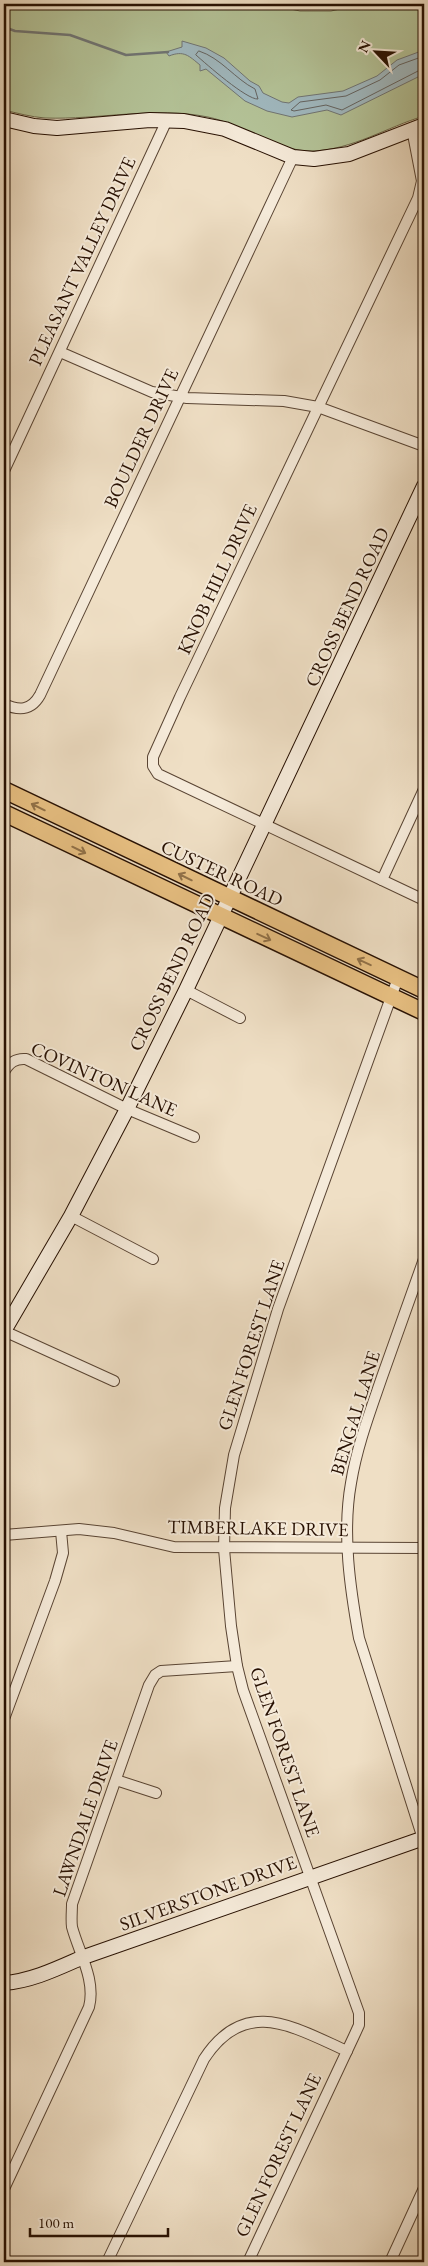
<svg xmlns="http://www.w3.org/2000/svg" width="428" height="2266" viewBox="0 0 428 2266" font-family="'EB Garamond',serif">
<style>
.green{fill:#b4c398;stroke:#6e6a4d}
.water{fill:#a0b9c0;stroke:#707574}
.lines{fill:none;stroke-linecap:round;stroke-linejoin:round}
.shore{stroke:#646461;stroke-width:1}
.stream{stroke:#707574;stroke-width:2.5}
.street-casing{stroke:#594433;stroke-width:12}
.secondary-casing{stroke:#271002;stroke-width:16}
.primary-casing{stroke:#271002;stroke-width:19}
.street{stroke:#f5ead9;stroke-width:10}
.secondary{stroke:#f5ead9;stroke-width:14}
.primary{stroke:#e8c082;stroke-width:16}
.oneway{stroke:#917148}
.labels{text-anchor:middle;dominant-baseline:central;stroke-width:4;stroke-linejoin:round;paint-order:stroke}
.street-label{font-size:19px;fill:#271002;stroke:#f5ead9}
</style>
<rect width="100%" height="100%" fill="#efdfc5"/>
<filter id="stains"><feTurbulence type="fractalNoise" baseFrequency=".004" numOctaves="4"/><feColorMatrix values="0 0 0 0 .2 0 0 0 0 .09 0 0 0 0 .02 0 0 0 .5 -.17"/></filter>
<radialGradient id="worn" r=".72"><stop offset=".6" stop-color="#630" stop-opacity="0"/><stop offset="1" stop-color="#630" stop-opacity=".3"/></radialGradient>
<!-- green -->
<path class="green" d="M4 4H267L300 11H331L362 4H424V116C387 127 352 150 312 151 279 152 242 124 208 117 154 106 99 120 45 118 31 117 17 113 4 110Z"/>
<!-- water -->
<path class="water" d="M182 41 206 48 224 58 250 81 259 86 263 93 282 102 289 103 298 97 343 91 377 76 397 60 424 50V74L341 115 327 110 292 117 267 111 245 101 206 69 200 71V65C189 56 184 50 169 56L166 52 182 47Z"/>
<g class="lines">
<!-- shore -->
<g class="shore">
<path d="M199 51C221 58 235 79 255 89L258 99C247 100 206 64 196 55Z"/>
<polyline points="424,56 399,65 380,80 346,96 300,102 291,110 294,111 326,105 342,110 418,71 424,70"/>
</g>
<!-- stream -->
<polyline class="stream" points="4,27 15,31 70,35 126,55 168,52"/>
<defs>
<g id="street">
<polyline points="412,129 422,181 418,198 180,697 153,757 153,766 158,774 424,900"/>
<polyline points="60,352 152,392 187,398 284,401 318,407 424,446"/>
<polyline points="4,471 167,120"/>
<path d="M4 704C19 711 31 711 40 695L293 157"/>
<polyline points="382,880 424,789"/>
<polyline points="186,990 240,1018"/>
<path d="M4 1072C9 1063 15 1058 26 1059L127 1109 194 1137"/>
<polyline points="71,1216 153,1259"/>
<path d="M424 1259C410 1298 396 1337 382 1377 370 1412 357 1446 351 1483 342 1533 350 1588 359 1638L424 1842"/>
<polyline points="4,1331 114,1381"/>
<polyline points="4,1535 79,1529 114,1533 174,1547 424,1548"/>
<polyline points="4,1719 55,1581 63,1553 61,1531"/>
<polyline points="116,1780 156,1793"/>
<path d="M4 2189 89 2007C96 1980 79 1953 72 1927 71 1920 72 1911 72 1904L149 1685 155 1675 161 1671 237 1666"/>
<path d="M107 2262 204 2059C245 1996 293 2027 347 2051"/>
<polyline points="248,2262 354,2036 359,2025 359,2013 243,1690 237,1666 231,1626 224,1549 225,1508 234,1455 278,1309 398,978"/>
<polyline points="390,2262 424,2188"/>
</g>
<g id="secondary">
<polyline points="4,119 34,126 57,128 150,120 184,121 225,129 293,157 314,159 349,154 424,125"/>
<polyline points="4,1331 71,1216 127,1109 186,990 424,486"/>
<path d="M4 1983C31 1981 56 1969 81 1958L424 1838"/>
</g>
<g id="primary">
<polyline points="4,790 424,990"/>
<polyline points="4,813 424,1012"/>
</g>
</defs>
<!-- street casing -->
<use href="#street" class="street-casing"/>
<!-- secondary casing -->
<use href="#secondary" class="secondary-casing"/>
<!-- primary casing -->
<use href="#primary" class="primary-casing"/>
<!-- street -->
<use href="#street" class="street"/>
<!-- secondary -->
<use href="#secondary" class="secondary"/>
<!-- primary -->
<use href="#primary" class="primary"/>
</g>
<!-- one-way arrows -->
<defs><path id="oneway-shaft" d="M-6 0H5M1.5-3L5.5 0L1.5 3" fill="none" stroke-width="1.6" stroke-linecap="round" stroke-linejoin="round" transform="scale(1.25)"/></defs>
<g class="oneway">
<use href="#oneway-shaft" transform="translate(38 807) rotate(-154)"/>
<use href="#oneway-shaft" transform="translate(79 850) rotate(26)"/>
<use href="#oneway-shaft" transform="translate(185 877) rotate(-154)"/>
<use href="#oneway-shaft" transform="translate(264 937) rotate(25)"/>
<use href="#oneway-shaft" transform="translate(364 962) rotate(-155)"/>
</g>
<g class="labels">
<!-- street labels -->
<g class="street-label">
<text transform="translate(82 261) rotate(-65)">PLEASANT VALLEY DRIVE</text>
<text transform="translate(141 438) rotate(-65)">BOULDER DRIVE</text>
<text transform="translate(217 579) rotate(-65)">KNOB HILL DRIVE</text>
<text transform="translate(347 607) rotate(-65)">CROSS BEND ROAD</text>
<text transform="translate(222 873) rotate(25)">CUSTER ROAD</text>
<text transform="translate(172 972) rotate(-64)">CROSS BEND ROAD</text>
<text transform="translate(104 1079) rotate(24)">COVINTON LANE</text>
<text transform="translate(251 1345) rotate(-72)">GLEN FOREST LANE</text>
<text transform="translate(355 1413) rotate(-73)">BENGAL LANE</text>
<text transform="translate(258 1528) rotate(1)">TIMBERLAKE DRIVE</text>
<text transform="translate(285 1752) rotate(71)">GLEN FOREST LANE</text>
<text transform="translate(85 1818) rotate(-71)">LAWNDALE DRIVE</text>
<text transform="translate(208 1893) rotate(-20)">SILVERSTONE DRIVE</text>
<text transform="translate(278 2155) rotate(-65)">GLEN FOREST LANE</text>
</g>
</g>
<!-- margin -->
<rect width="428" height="2266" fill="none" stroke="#efdfc5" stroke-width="20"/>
<rect x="5" y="5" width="418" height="2256" fill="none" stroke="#271002" stroke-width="2.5"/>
<rect x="10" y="10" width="408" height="2246" fill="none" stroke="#271002"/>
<!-- north arrow -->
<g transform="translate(376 52) rotate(295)" stroke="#f5ead9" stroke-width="4" paint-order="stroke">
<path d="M0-4L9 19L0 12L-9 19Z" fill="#271002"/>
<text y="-8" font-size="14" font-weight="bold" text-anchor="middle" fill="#271002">N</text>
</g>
<!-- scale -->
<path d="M30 2228v8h138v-8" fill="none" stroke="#271002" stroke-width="2.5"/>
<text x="38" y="2228" font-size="15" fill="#271002" stroke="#f5ead9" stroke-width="4" paint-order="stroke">100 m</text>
<rect width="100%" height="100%" filter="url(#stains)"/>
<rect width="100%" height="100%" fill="url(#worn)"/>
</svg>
